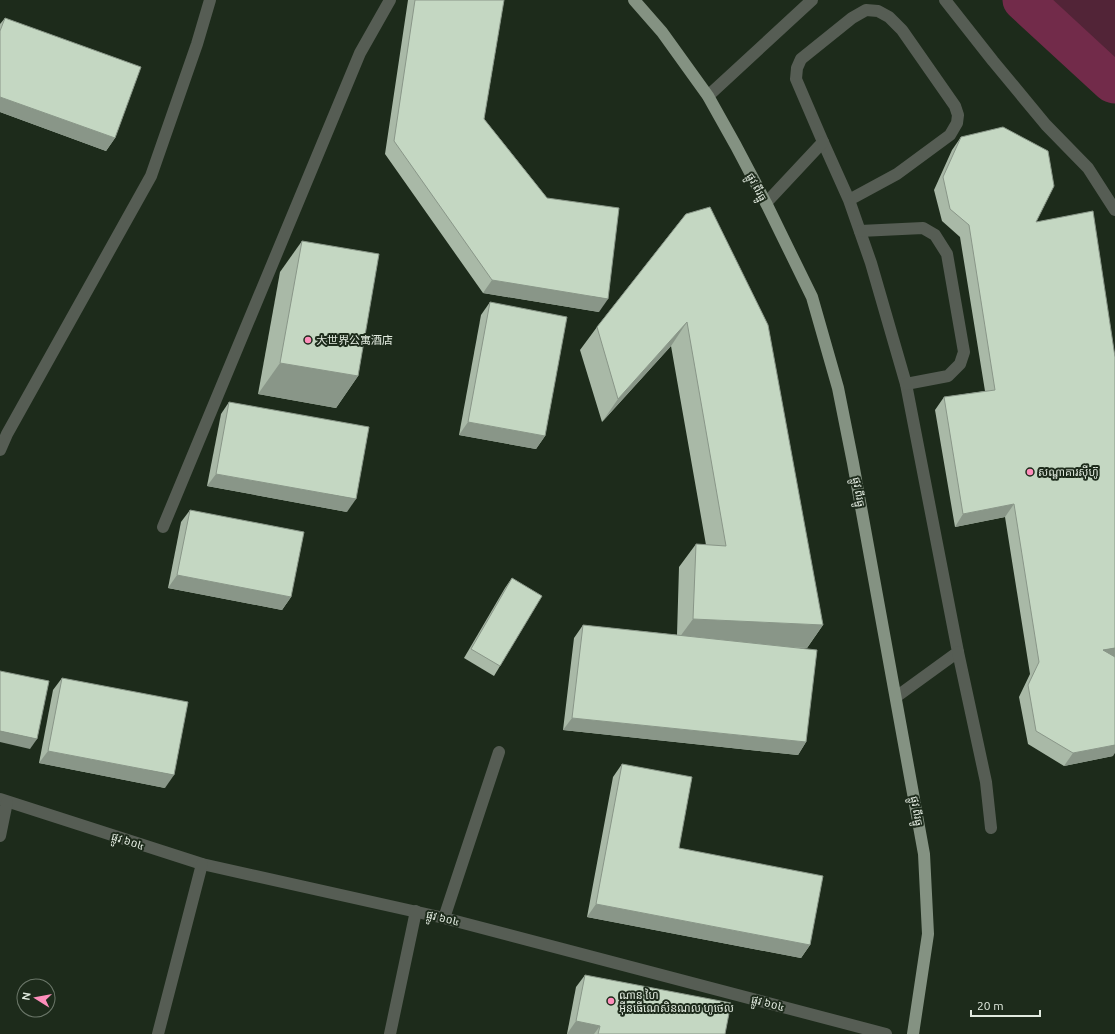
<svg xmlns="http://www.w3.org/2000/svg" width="1115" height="1034" viewBox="0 0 1115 1034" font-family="Ubuntu,'Noto Sans SC','Noto Sans Khmer',sans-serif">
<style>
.green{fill:#522437}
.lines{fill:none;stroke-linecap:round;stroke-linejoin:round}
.river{stroke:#722b4a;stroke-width:41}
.minor{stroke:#565d54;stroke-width:12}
.major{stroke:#849282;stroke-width:12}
.wall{fill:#a9b9a7}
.shaded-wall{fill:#899688}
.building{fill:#c4d7c2;stroke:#899688}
.poi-dot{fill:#fe8ebb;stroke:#1d2b1b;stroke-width:1.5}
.labels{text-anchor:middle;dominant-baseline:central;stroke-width:4;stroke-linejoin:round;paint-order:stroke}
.street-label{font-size:11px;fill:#e1eadf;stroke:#1d2b1b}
.poi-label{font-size:11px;fill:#e1eadf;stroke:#1d2b1b;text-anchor:start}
</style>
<rect width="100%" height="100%" fill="#1d2b1b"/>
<!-- green -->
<polygon class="green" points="1023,0 1115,0 1115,83 1112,82"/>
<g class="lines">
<!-- river -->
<polyline class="river" points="1023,0 1112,82 1115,83"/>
<!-- minor -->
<g class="minor">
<polyline points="945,0 993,61 1046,125 1088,168 1115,210"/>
<polyline points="708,96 812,0"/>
<polyline points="849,200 897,174 950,135 957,123 958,115 955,106 902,30 889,17 878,11 866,10 852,18 801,59 797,68 796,79 823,142 849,200 871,263 906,384 958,652 896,697"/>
<polyline points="766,203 823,142"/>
<polyline points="860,231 923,228 935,235 947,254 964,352 960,364 948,376 906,384"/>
<polyline points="0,450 7,434 151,176 197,44 210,0"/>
<polyline points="163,527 360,53 390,0"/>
<polyline points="958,652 986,782 991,828"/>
<polyline points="0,799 202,864 444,918 886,1034"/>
<polyline points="0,836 7,802"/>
<polyline points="444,918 499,752"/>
<polyline points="158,1034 202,864"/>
<polyline points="390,1034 416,911"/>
</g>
<!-- major -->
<polyline class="major" points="634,0 662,32 708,96 736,146 766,203 812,297 838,388 853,463 924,854 928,934 913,1034"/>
</g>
<!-- wall -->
<g class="wall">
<polygon points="408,0 504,0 484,119 547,198 599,312 483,293 385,154"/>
<polygon points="5,18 115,138 106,151 0,112 0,24"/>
<polygon points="961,137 1036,222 1113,756 1064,766 1028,744 1019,697 1030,674 1005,517 955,527 935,410 944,397 985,391 960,237 942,221 934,190 952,150"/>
<polygon points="686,214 823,625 807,648 800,648 806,742 798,755 563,730 574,638 583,625 677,635 679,567 696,544 706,545 671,346 602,422 580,350 597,327"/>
<polygon points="302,241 358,376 336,408 258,394 280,272"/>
<polygon points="490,302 545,436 536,449 459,435 481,315"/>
<polygon points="229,402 347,512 207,486 221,414"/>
<polygon points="190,510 291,597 282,610 168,588 181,522"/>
<polygon points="512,578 500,666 494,676 464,658 505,588"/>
<polygon points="62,678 165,788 39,763 53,690"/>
<polygon points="622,764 679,848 810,945 801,958 587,917 613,777"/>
<polygon points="585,975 725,1034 567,1034 576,987"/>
</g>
<!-- shaded-wall -->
<g class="shaded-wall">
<polygon points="0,97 115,138 106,151 0,112"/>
<polygon points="492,280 608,299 599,312 483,293"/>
<polygon points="687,322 671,346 602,422 618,399"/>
<polygon points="280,363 358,376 336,408 258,394"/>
<polygon points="468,422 545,436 536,449 459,435"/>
<polygon points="216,474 356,499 347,512 207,486"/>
<polygon points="1014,504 1005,517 955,527 963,514"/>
<polygon points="177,575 291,597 282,610 168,588"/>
<polygon points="693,619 823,625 807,648 676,642"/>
<polygon points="1115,648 1115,658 1103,650"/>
<polygon points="572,718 806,742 798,755 563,730"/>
<polygon points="0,731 37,739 30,749 0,742"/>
<polygon points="1115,745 1115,753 1113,756 1064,766 1073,753"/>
<polygon points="48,751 174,775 165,788 39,763"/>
<polygon points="596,904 810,945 801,958 587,917"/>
<polygon points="576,1021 600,1026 594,1034 567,1034"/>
</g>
<!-- building -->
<g class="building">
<polygon points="415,0 504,0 484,119 547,198 619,208 608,299 492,280 394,141"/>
<polygon points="5,18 141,67 115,138 0,97 0,31"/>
<polygon points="1003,127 1048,151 1054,186 1036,222 1093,211 1115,357 1115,648 1103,650 1115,657 1115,745 1073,753 1036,731 1028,685 1039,662 1014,504 963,514 944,397 995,390 969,225 950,209 943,177 961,137"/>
<polygon points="710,207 768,325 823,625 693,619 696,544 726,546 687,322 618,399 597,327 686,214"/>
<polygon points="302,241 379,254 358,376 280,363"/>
<polygon points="490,302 567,317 545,436 468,422"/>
<polygon points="229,402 369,427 356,499 216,474"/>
<polygon points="190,510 304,532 291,597 177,575"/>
<polygon points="512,578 542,596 500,666 471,649"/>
<polygon points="583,625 817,650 806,742 572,718"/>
<polygon points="0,671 49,681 37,739 0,731"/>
<polygon points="62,678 188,702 174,775 48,751"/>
<polygon points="622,764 692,777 679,848 823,876 810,945 596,904"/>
<polygon points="585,975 731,1003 725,1034 598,1034 600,1026 576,1021"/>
</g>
<!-- markers -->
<g class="poi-dot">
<circle cx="308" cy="340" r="4"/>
<circle cx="1030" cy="472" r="4"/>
<circle cx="611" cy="1001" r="4"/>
</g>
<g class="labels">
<!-- street labels -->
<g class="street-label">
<text transform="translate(757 187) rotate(62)">ផ្លូវ ពីរធ្នូ</text>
<text transform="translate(859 492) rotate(80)">ផ្លូវ ពីរធ្នូ</text>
<text transform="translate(917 811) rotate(80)">ផ្លូវ ពីរធ្នូ</text>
<text transform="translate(128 841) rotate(18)">ផ្លូវ ៦០៤</text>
<text transform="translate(443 918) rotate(14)">ផ្លូវ ៦០៤</text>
<text transform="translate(768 1003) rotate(15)">ផ្លូវ ៦០៤</text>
</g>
<!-- poi labels -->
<g class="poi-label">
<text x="316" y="340">大世界公寓酒店</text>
<text x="1038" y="472">សណ្ឋាគារស៊ីហ៊ូ</text>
<text x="619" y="995">ណាន ហៃ<tspan x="619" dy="13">អ៊ីនធើណេសិនណល ហូថេល</tspan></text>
</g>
</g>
<!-- north arrow -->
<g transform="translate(36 998) rotate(281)"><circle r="19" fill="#1d2b1b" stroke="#6b7769"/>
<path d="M0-3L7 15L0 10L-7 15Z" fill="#fe8ebb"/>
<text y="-6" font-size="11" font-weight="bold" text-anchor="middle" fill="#e1eadf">N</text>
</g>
<!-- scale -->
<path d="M971 1010v6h69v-6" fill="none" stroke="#e1eadf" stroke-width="2"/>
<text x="977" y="1010" font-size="12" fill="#e1eadf" stroke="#1d2b1b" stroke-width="3" paint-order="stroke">20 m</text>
</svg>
